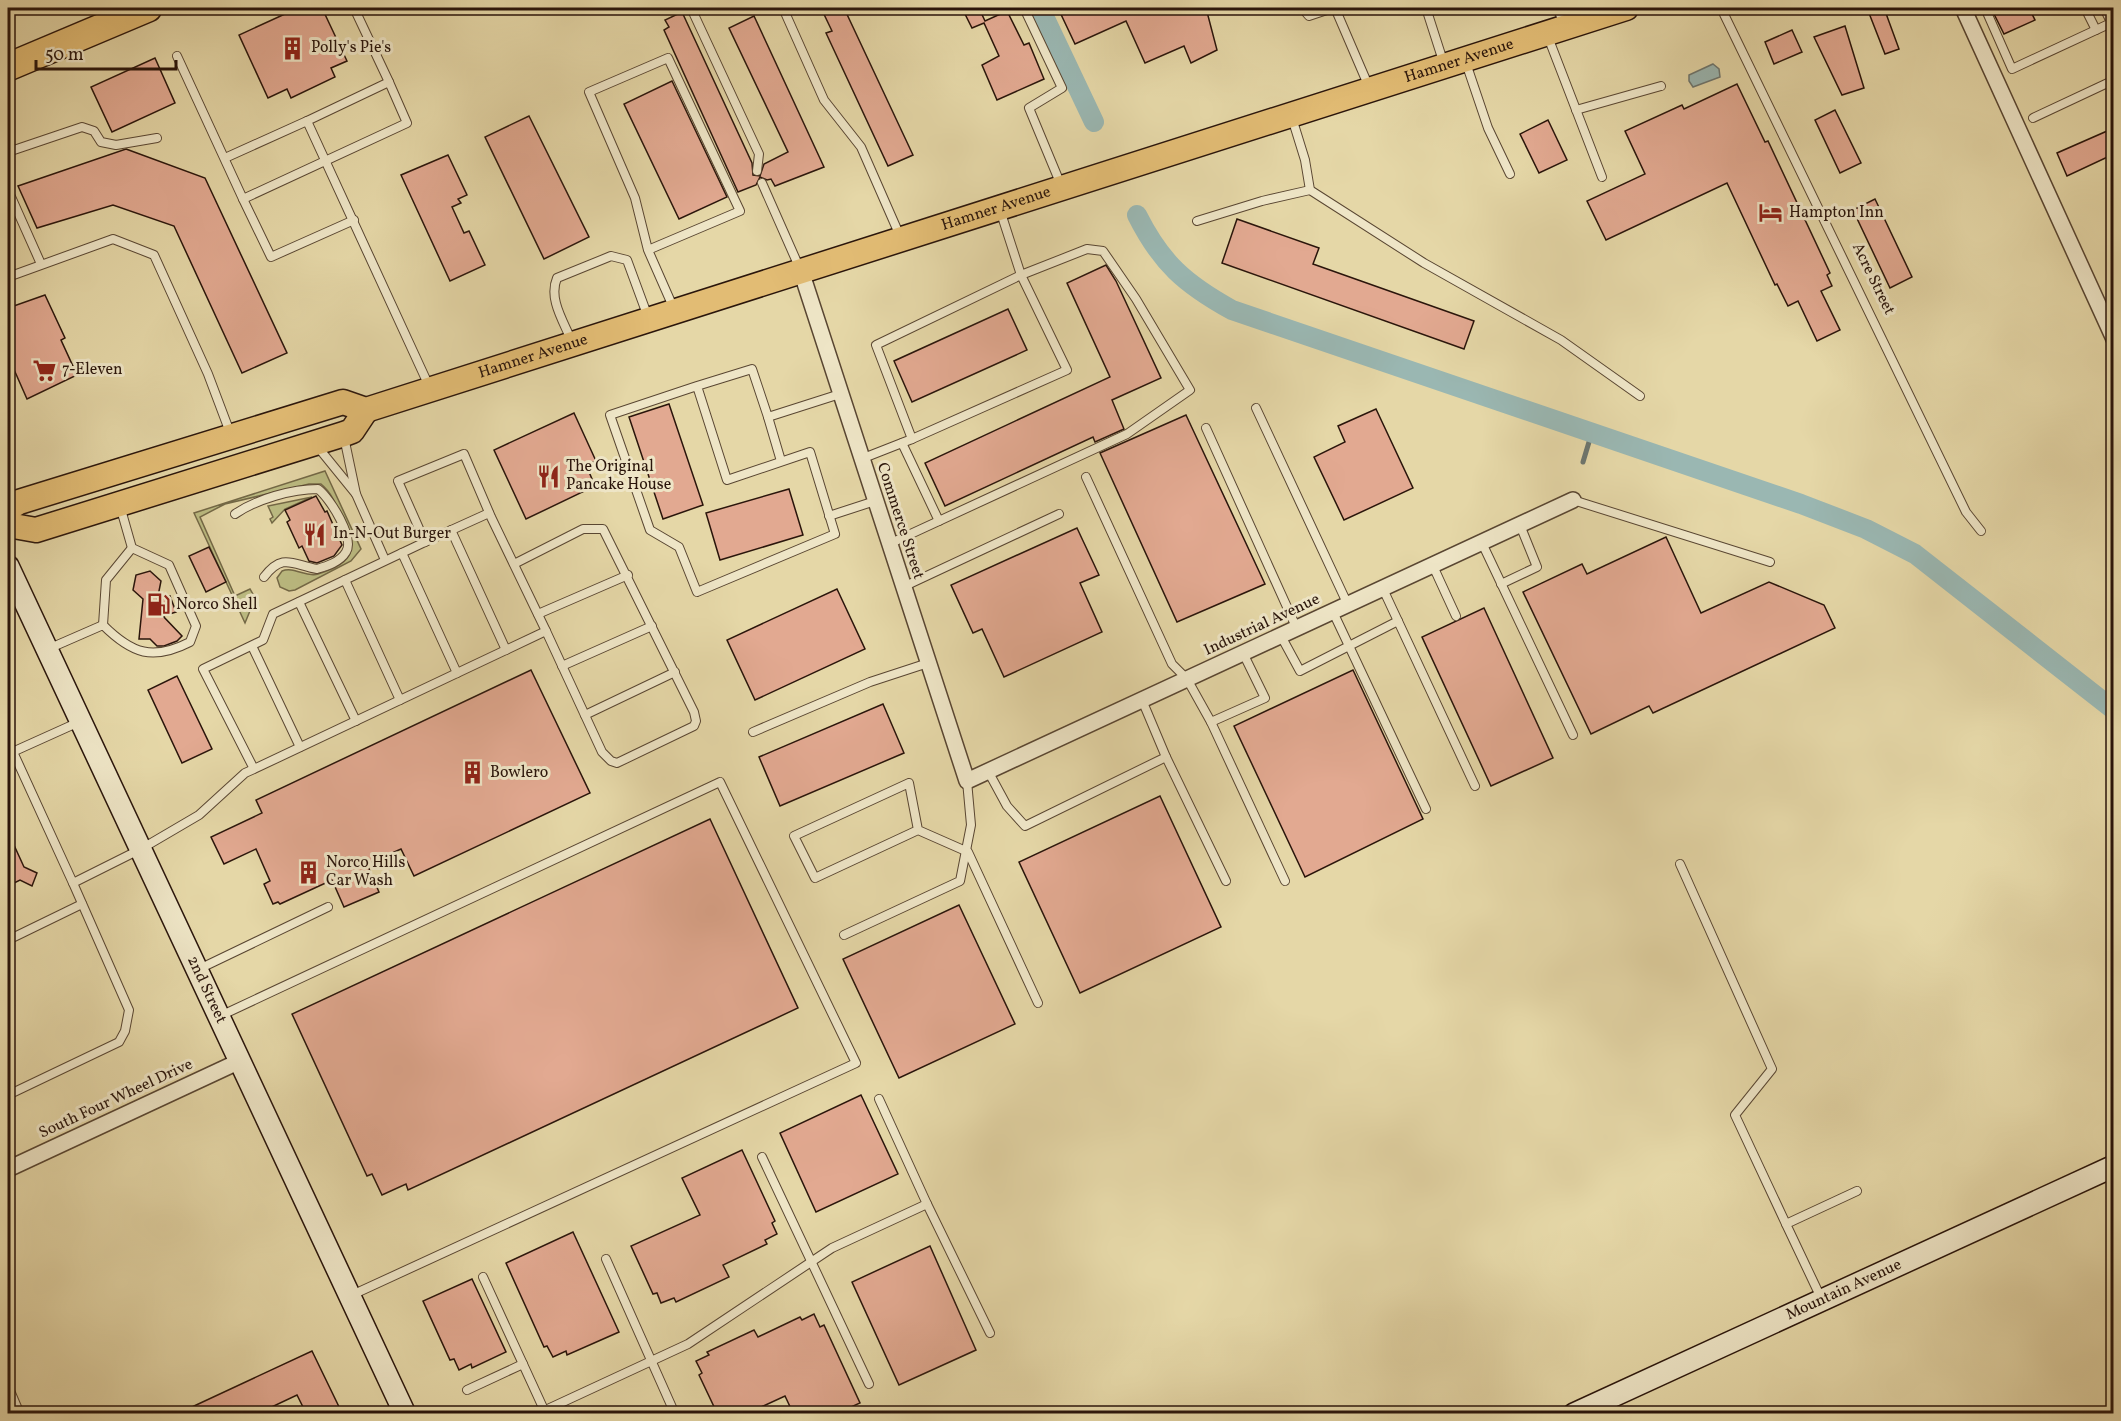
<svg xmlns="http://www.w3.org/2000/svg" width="2121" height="1421" viewBox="0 0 2121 1421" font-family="Vollkorn,serif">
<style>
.green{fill:#bcbc82;stroke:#736846;stroke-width:1.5}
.water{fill:#9ab7b2;stroke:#6d766f;stroke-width:1.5}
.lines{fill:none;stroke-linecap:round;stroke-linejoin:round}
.stream{stroke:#6d766f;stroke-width:5}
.canal{stroke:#9ab7b2;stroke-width:20}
.building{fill:#e2a991;stroke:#2a150b;stroke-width:1.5}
.lane-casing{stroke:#594632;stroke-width:10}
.street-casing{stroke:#594632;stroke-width:18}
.secondary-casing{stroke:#2a150b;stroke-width:24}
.primary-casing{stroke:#2a150b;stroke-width:27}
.highway-casing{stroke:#2a150b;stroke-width:30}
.lane{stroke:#eee5c6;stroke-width:8}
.street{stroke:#eee5c6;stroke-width:15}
.secondary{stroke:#eee5c6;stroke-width:21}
.primary{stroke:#e2bc74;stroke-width:24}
.highway{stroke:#e2bc74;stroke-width:27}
.labels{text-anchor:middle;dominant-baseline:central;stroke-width:6;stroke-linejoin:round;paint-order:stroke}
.poi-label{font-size:16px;fill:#2a150b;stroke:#eee5c6;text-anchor:start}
.street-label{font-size:16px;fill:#2a150b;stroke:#eee5c6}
</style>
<rect width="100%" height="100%" fill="#e5d7a7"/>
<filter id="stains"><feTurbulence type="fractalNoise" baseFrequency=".00333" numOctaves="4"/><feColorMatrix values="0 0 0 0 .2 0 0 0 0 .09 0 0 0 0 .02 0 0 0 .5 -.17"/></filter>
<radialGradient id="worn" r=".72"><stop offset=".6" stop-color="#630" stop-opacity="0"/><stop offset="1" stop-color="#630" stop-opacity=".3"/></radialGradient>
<!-- green -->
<g class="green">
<path d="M325 471 361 549 351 561 295 590 289 591 280 587 277 578 282 571C294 566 306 578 318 574 356 563 358 548 341 516 336 504 331 492 321 484H309L225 504 200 517 235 596 250 589 258 603 252 606 245 623 194 513Z"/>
<polygon points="312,497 285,509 272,523 270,519 273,517 268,506"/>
</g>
<!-- water -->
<polygon class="water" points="1713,64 1719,69 1720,77 1693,87 1689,81 1689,75"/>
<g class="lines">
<!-- stream -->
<polyline class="stream" points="1583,462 1592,432"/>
<!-- canal -->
<g class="canal">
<polyline points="1040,8 1094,122"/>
<path d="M1137 215C1161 263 1185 284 1232 310L1801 504 1866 529 1915 554 2114 710"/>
</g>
</g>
<!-- building -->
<g class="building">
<polygon points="298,8 322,8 347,61 331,68 335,77 291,98 287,89 268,98 239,35"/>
<polygon points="821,8 844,8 913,155 888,166 826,33 832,31"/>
<polygon points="962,8 979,8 985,21 1007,11 1024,45 1029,43 1044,79 997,100 982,65 999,56 984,23 972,28"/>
<polygon points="1058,8 1206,8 1217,50 1191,63 1184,46 1145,63 1126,21 1075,44"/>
<polygon points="1867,8 1884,8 1899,49 1885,54"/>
<polygon points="1991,8 2029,8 2035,20 2004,34"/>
<polygon points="682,12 752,163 753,175 760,176 764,164 788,152 729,28 754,16 824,167 775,186 771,179 767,180 760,177 756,185 738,192 664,30 669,27 665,20"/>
<polygon points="1845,26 1864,88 1842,95 1814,37"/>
<polygon points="1792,30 1802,52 1774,64 1765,42"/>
<polygon points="155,58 175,103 112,132 91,87"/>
<polygon points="672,81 727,197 679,219 624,104"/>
<polygon points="1737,84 1765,142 1768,141 1830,273 1827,275 1832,286 1821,291 1840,330 1817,341 1798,301 1788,306 1777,284 1775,285 1727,183 1606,240 1587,201 1645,174 1625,131 1682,105 1684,109"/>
<polygon points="1835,110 1861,163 1840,173 1815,120"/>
<polygon points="529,116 589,237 544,259 485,137"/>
<polygon points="1548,120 1567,160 1539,173 1520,134"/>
<polygon points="2114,128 2114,154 2067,176 2057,153"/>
<polygon points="126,149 205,178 287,353 242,373 174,226 113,205 37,228 18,186"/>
<polygon points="448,155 467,195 458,199 461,203 452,207 464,233 469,231 485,265 450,281 401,175"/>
<polygon points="1875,199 1912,277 1890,288 1853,210"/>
<polygon points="1237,219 1319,248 1313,264 1474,321 1464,349 1222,263"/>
<polygon points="1106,265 1116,281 1161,378 1112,400 1124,429 1095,442 1093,437 945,506 925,463 1110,377 1067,283"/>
<polygon points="45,295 65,338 61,340 77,375 27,399 12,365 8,367 8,308"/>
<polygon points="1008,309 1027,350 912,402 894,361"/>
<polygon points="669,404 703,505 663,519 629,417"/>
<polygon points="1376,409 1413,488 1344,520 1314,457 1345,442 1338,426"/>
<polygon points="574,413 596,461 586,465 595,486 526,519 494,450"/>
<polygon points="1186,415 1265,584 1177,622 1100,453"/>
<polygon points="789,489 803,535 720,560 706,513"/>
<polygon points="316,496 325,512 327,511 342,545 334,556 317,563 309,561 302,546 299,548 287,522 290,520 285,510"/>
<polygon points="1077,528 1099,575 1080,583 1102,632 1004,677 982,629 973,633 951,585"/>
<polygon points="1666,537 1701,613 1769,582 1824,605 1835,628 1653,713 1649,706 1591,734 1523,592 1582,564 1587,574"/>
<polygon points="209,547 226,582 206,592 189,556"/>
<polygon points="150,571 161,581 157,601 170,596 176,612 163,616 182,636 177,641 164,646 157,646 150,639 139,639 143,599 133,590 136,575"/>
<polygon points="837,589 865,649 755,700 727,640"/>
<polygon points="1484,608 1553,758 1491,786 1422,637"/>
<polygon points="531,670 590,793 414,876 401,849 367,864 379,892 344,907 332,880 280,904 278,902 273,904 264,884 270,881 256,849 224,864 211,837 262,813 256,800"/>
<polygon points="1353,670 1423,819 1305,877 1234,726"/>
<polygon points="177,676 212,749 182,763 148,690"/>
<polygon points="883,704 904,753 780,806 759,757"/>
<polygon points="1160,796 1221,927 1080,993 1019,862"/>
<polygon points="710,819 798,1008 408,1190 406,1184 382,1195 372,1174 367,1176 292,1014"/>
<polygon points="8,832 24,867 37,873 32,886 20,880 8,886"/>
<polygon points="959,905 1015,1024 899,1078 843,959"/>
<polygon points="861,1095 898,1174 816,1212 780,1133"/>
<polygon points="742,1150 775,1221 772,1223 777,1234 765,1240 767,1244 723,1265 729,1277 676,1302 674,1298 661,1303 657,1293 653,1294 631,1246 700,1215 682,1178"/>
<polygon points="573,1232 619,1332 567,1355 566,1351 553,1357 547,1346 544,1347 506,1263"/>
<polygon points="930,1246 976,1350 899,1385 852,1282"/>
<polygon points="472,1279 506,1352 472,1368 471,1364 459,1370 454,1359 450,1360 423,1301"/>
<polygon points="814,1314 820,1327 824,1325 860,1403 838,1413 793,1413 785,1396 748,1413 717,1413 699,1375 702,1373 696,1361 709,1355 707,1352 754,1330 758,1337 800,1317 802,1320"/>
<polygon points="312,1351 342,1413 306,1413 297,1395 259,1413 179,1413"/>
</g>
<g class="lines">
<defs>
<g id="lane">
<polyline points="691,8 759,154 757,171"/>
<polyline points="783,8 824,100 861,147 900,236"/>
<polyline points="1024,8 1062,88 1029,108 1061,185"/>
<polyline points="1302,8 1309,16 1333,8"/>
<polyline points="1335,8 1369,87"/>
<polyline points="1426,8 1444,64"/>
<polyline points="1557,8 1565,25"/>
<polyline points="1721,8 1966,512 1981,531"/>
<polyline points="1985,8 2012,69 2111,23"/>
<polyline points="2085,8 2096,30"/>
<polyline points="2104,8 2113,26"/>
<polyline points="355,10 389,82 307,121 429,386"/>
<polyline points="1548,37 1602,177"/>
<polyline points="177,56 243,199 407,123 389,82"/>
<polyline points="1466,63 1488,128 1510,174"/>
<polyline points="1576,110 1661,86"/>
<polyline points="1292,118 1305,160 1310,190 1424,263 1561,340 1640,396"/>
<polyline points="2033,118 2114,80"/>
<polyline points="8,152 82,127 94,131 101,142 116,145 157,138"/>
<polyline points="225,158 307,121"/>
<polyline points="762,183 800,269"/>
<polyline points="8,190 41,264"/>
<polyline points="243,199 271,257 354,220"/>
<polyline points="1197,221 1262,201 1310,190"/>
<polyline points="648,250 740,211 668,58 589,92 635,198 648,250 674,309"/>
<polyline points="8,277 113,239 154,255 208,374 231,435"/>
<path d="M572 342C564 322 548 299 557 278L611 256 627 260 648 317"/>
<polyline points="697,386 610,415 650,530 679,547 697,592 835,534 810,452 727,480 697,386 752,369 768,417 840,394"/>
<polyline points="1256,408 1348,605"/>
<polyline points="768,417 781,461"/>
<polyline points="1206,428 1297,629"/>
<polyline points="344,437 356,494 385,560"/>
<polyline points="902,443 939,521"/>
<polyline points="317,446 356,494"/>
<polyline points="861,459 912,439 876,345 1021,275 1000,210"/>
<polyline points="1086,477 1172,664 1187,679 1211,722 1265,698 1243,653"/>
<polyline points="1573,500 1770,562"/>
<path d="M235 514C257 499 292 489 318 489 330 498 355 538 346 552 340 562 327 566 317 569 293 565 283 552 264 577"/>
<polyline points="829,516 875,501"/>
<polyline points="451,530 506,650"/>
<polyline points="425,542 489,513"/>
<polyline points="1482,543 1573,735"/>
<polyline points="889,544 1127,434 1190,390 1136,299 1103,251 1087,249 1021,275 1067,370 912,439"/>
<polyline points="402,553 457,673"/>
<polyline points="514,564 583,529 603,529 694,712 696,721 694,726 617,763 611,761 602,752 546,631"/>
<polyline points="1433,566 1456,616"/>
<polyline points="345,580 400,700"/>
<polyline points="1501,584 1537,567 1520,525"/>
<polyline points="903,587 1059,514"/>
<polyline points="1383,589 1475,786"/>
<polyline points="299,602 356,721"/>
<polyline points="1333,612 1426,809"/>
<polyline points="538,614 628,575"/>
<polyline points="103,625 106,580 132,548"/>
<polyline points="1281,636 1300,671 1398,621"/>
<polyline points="252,646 300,747"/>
<path d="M48 649 103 625C132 654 153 661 190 642L196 626 169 565 132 548 120 506"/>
<polyline points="562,666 652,626"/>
<polyline points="585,715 675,672"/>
<polyline points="1211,722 1285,881"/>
<polyline points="753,732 870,682 928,663"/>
<polyline points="8,741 73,883"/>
<polyline points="8,754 79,722"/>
<polyline points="1166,757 1226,881"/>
<polyline points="988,771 1007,806 1025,826 1166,757 1142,700"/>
<polyline points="918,830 909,783 794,836 815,878 918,830 968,852 1038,1003"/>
<polyline points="1680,864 1772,1069 1735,1115 1786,1224"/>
<polyline points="844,935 960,881 971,825 967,781"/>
<polyline points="8,940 82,904"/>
<polyline points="199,969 328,907"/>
<polyline points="8,1000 10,1005 8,1006"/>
<polyline points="220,1016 720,782 856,1063 352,1295"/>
<polyline points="8,1095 119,1042 125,1031 129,1010 73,883 141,849 199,815 245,773 254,769 546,631 491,517 464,454 398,481 425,542 273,614 263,640 203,669 254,769"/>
<polyline points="879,1099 927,1204"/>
<polyline points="762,1157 869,1384"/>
<polyline points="606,1259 675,1414"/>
<polyline points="483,1277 545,1412"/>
<polyline points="1822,1300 1786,1224 1857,1191"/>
<polyline points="8,1386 20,1414"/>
<polyline points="467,1390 523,1364"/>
<polyline points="537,1414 688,1344 832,1248 927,1204 990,1333"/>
</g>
<g id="street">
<polyline points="1963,8 2114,339"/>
<polyline points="801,271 967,781 1573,500"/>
<polyline points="8,1169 240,1061"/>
</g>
<g id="secondary">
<path id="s1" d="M8 566 405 1414"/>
<path id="s2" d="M1574 1414 2114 1166"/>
</g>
<g id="primary">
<path id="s3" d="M8 509 19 502 343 402 366 410 1626 8"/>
<polyline points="8,525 36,530 344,434 352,431 366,410"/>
</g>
<polyline id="highway" points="8,67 148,8"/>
</defs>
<!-- lane casing -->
<use href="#lane" class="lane-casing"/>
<!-- street casing -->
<use href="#street" class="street-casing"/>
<!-- secondary casing -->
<use href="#secondary" class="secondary-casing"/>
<!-- primary casing -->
<use href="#primary" class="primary-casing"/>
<!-- highway casing -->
<use href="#highway" class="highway-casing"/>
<!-- lane -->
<use href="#lane" class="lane"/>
<!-- street -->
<use href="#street" class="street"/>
<!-- secondary -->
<use href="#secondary" class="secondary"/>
<!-- primary -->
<use href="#primary" class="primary"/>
<!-- highway -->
<use href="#highway" class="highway"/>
</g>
<!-- icons -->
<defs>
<symbol id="building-bare" viewBox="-9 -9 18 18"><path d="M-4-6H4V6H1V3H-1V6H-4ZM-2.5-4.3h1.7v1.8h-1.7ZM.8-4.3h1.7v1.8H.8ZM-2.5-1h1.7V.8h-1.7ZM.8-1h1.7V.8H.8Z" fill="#8f2418" stroke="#eee5c6" stroke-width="2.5" paint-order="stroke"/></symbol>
<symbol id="hotel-bare" viewBox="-9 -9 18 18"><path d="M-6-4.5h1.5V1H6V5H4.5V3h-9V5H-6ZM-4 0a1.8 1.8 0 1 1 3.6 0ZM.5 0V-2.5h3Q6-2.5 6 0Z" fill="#8f2418" stroke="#eee5c6" stroke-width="2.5" paint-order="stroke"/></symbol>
<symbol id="supermarket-bare" viewBox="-9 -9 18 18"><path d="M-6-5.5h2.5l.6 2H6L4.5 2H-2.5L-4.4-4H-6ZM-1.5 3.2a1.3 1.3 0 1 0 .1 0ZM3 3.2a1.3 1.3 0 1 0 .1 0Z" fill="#8f2418" stroke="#eee5c6" stroke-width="2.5" paint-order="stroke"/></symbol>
<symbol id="restaurant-bare" viewBox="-9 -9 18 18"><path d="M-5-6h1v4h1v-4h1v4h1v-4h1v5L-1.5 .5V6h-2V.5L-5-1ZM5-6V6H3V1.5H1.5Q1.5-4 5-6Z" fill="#8f2418" stroke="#eee5c6" stroke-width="2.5" paint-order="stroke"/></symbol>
<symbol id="fuel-bare" viewBox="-9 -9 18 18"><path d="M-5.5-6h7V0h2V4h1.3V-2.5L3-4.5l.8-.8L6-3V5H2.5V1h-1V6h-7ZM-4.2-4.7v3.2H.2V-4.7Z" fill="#8f2418" stroke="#eee5c6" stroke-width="2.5" paint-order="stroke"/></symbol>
</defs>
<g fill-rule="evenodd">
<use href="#building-bare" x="276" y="32" width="33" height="33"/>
<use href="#hotel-bare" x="1754" y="196" width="33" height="33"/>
<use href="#supermarket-bare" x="28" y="354" width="33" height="33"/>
<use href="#restaurant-bare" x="532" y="460" width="33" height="33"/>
<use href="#restaurant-bare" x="298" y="518" width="33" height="33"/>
<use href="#fuel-bare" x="142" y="588" width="33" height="33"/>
<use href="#building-bare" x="456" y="756" width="33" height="33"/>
<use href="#building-bare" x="292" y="856" width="33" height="33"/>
</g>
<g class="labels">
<!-- poi labels -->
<g class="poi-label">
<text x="311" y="48">Polly's Pie's</text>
<text x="1789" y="213">Hampton Inn</text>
<text x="62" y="370">7-Eleven</text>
<text x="566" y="467">The Original<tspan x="566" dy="18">Pancake House</tspan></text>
<text x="333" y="534">In-N-Out Burger</text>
<text x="176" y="605">Norco Shell</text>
<text x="490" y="773">Bowlero</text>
<text x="326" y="863">Norco Hills<tspan x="326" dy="18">Car Wash</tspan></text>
</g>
<!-- street labels -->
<g class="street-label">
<text stroke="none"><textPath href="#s3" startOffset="1524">Hamner Avenue</textPath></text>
<text stroke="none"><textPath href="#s3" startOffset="1038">Hamner Avenue</textPath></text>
<text transform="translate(1873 279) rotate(64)">Acre Street</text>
<text stroke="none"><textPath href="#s3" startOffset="552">Hamner Avenue</textPath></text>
<text transform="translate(900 521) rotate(72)">Commerce Street</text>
<text transform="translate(1262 625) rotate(-25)">Industrial Avenue</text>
<text stroke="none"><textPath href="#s1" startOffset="468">2nd Street</textPath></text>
<text transform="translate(116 1099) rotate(-25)">South Four Wheel Drive</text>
<text stroke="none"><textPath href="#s2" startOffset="297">Mountain Avenue</textPath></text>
</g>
</g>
<!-- margin -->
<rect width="2121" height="1421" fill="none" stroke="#e5d7a7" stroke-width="30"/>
<rect x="9" y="9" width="2103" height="1403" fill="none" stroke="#2a150b" stroke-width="3"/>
<rect x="15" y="15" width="2091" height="1391" fill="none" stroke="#2a150b" stroke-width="1.5"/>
<!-- scale -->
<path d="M36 60v9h140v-9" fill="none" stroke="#2a150b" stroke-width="3"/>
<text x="45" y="60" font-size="18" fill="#2a150b" stroke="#eee5c6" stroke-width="4.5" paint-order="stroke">50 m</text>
<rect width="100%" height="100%" filter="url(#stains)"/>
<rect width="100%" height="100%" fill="url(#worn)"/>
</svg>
